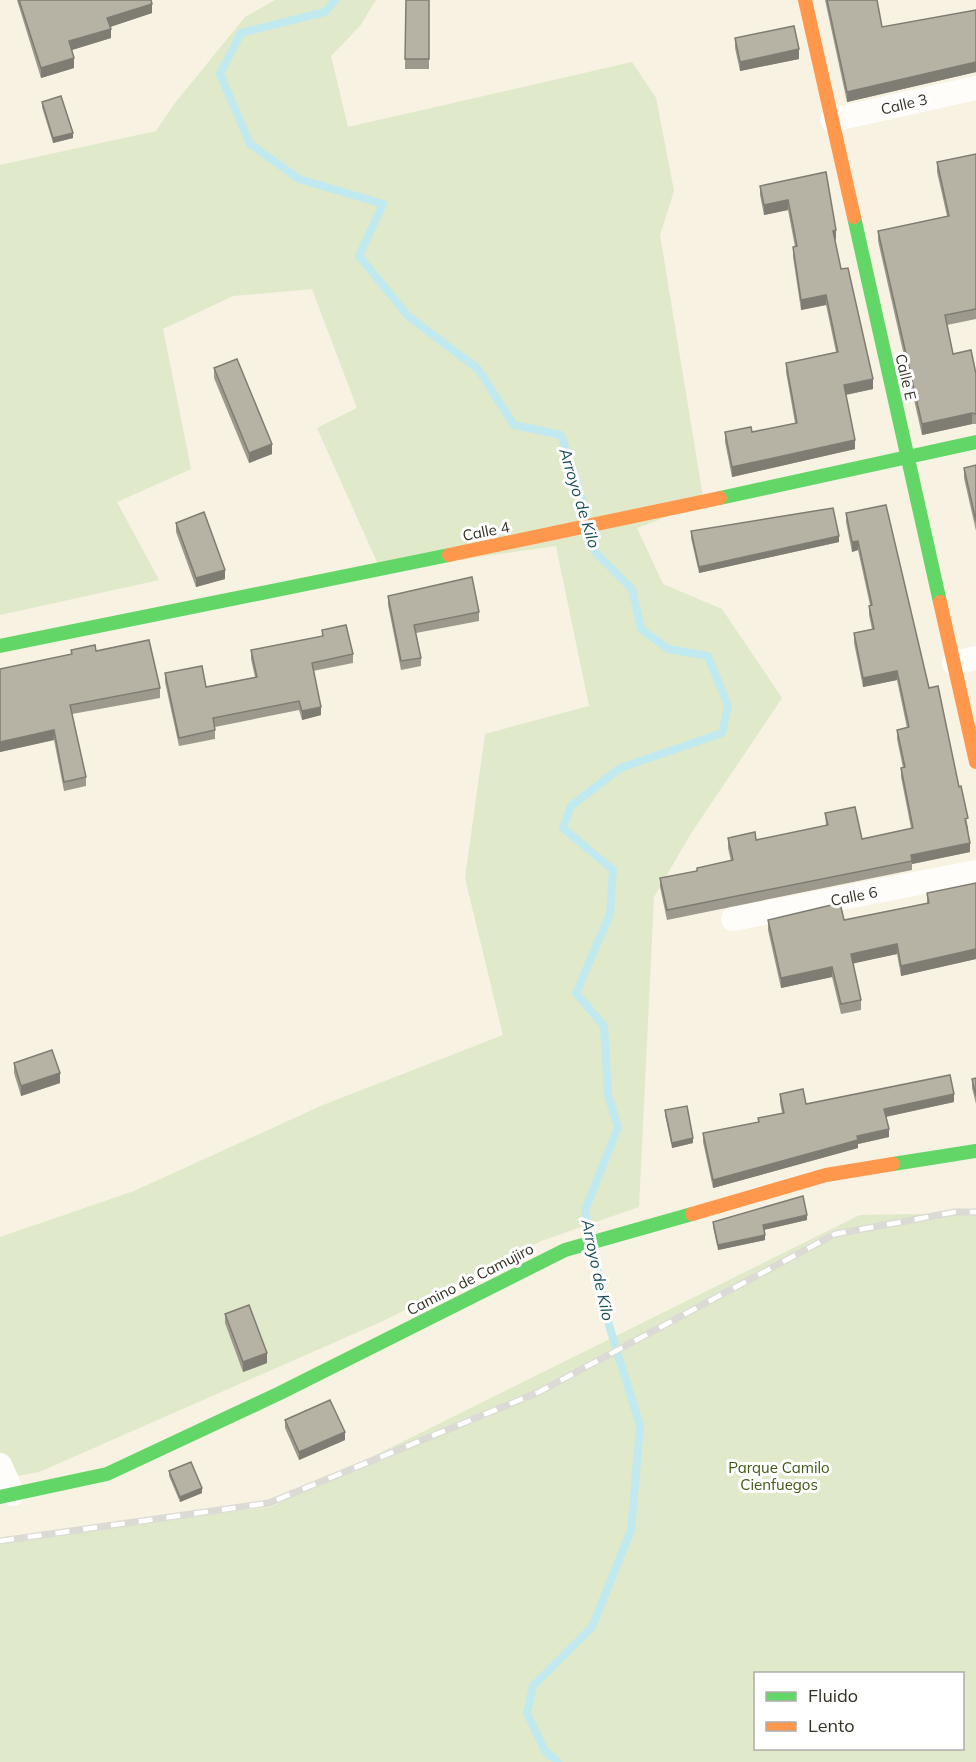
<svg xmlns="http://www.w3.org/2000/svg" width="976" height="1762" viewBox="0 0 976 1762" font-family="Mulish,sans-serif">
<style>
.green{fill:#e0e9c9;fill-rule:evenodd}
.lines{fill:none;stroke-linecap:round;stroke-linejoin:round}
.stream{stroke:#c0eaf0;stroke-width:8}
.street{stroke:#fefdfa;stroke-width:24}
.fast{stroke:#63d668;stroke-width:14}
.slow{stroke:#ff974d;stroke-width:14}
.rail-casing{stroke:#dbdad5;stroke-width:7}
.rail{stroke:#fff;stroke-width:4.5;stroke-dasharray:14;stroke-linecap:butt}
.wall{fill:#9d998d}
.shaded-wall{fill:#7f7d73}
.building{fill:#b6b2a4;stroke:#7f7d73;stroke-width:1.5}
.labels{text-anchor:middle;dominant-baseline:central;stroke-width:6;stroke-linejoin:round;paint-order:stroke}
.street-label{font-size:15px;fill:#343125;stroke:#fff}
.park-label{font-size:15px;fill:#415915;stroke:#fff}
.water-label{font-size:16px;font-style:italic;fill:#184e5a;stroke:#fff}
</style>
<rect width="100%" height="100%" fill="#f7f2e1"/>
<!-- green -->
<g class="green">
<polygon points="275,0 376,0 360,26 331,56 348,127 632,62 656,98 674,191 660,235 704,503 637,528 663,584 722,609 782,698 690,835 654,897 639,1207 541,1241 383,1321 39,1472 0,1479 0,1237 134,1191 323,1105 503,1035 465,878 485,734 589,706 556,546 381,571 317,428 357,408 312,289 233,296 163,329 191,469 117,502 159,580 0,615 0,165 156,131 175,103 245,17"/>
<path d="M976 1213V1762H0V1539L271 1507 860 1215ZM756 1674H962V1748H756Z"/>
</g>
<g class="lines">
<!-- stream -->
<g class="stream">
<polyline points="335,0 325,12 241,33 220,74 250,144 299,179 383,204 359,256 408,316 478,369 514,425 561,435 577,482 587,520"/>
<polyline points="590,1234 585,1210 618,1127 608,1095 604,1026 576,993 610,914 613,870 563,828 571,806 620,768 722,733 728,706 708,656 668,649 641,629 632,589 595,552 590,535"/>
<polyline points="558,1762 545,1751 527,1713 533,1686 592,1627 631,1530 640,1426 609,1325 593,1249"/>
</g>
<!-- street -->
<g class="street">
<polyline points="832,120 976,88"/>
<polyline points="954,663 976,658"/>
<polyline points="733,919 976,872"/>
<polyline points="0,1465 13,1494"/>
</g>
<!-- fast -->
<g class="fast">
<polyline points="854,217 940,602"/>
<polyline points="720,498 976,442"/>
<polyline points="0,646 449,555"/>
<polyline points="893,1164 976,1151"/>
<polyline points="0,1497 107,1474 280,1393 565,1250 692,1214"/>
</g>
<!-- slow -->
<g class="slow">
<polyline points="805,0 854,217"/>
<polyline points="449,555 720,498"/>
<polyline points="940,602 976,762"/>
<polyline points="692,1214 826,1175 893,1164"/>
</g>
<defs>
<polyline id="rail" points="0,1541 269,1503 539,1392 835,1234 955,1212 976,1212"/>
</defs>
<!-- rail casing -->
<use href="#rail" class="rail-casing"/>
<!-- rail -->
<use href="#rail" class="rail"/>
</g>
<!-- wall -->
<g class="wall">
<polygon points="17,0 151,0 152,13 110,27 111,38 71,50 74,68 41,78"/>
<polygon points="406,0 429,0 429,69 405,69"/>
<polygon points="825,0 877,0 882,27 976,10 976,72 847,102"/>
<polygon points="735,38 799,59 740,71 735,48"/>
<polygon points="42,102 73,138 53,143 42,107"/>
<polygon points="976,154 976,319 947,325 953,354 976,374 976,424 972,424 922,435 878,241 878,231 947,216 937,172 937,162"/>
<polygon points="826,172 836,239 835,240 841,269 873,389 846,395 855,449 732,477 725,442 725,432 752,432 795,423 786,372 786,363 836,352 826,305 801,310 793,257 793,247 795,247 788,210 764,215 760,195 760,186"/>
<polygon points="214,368 272,454 249,463 214,378"/>
<polygon points="976,465 976,531 964,478 964,468"/>
<polygon points="846,513 929,688 959,787 968,827 970,852 912,864 912,870 667,920 660,887 660,878 697,871 697,868 731,861 728,848 728,838 756,840 826,826 825,813 862,839 911,828 901,777 901,768 903,768 897,739 897,730 907,728 897,680 863,687 854,643 854,633 872,629 869,615 869,606 870,605 858,550 852,552 846,522"/>
<polygon points="176,523 225,579 196,587 176,532"/>
<polygon points="691,531 839,542 699,573 691,538"/>
<polygon points="388,596 479,612 479,621 416,633 421,658 421,666 401,670 388,605"/>
<polygon points="322,630 353,654 353,663 313,671 321,715 302,720 299,710 215,727 215,739 179,746 165,682 165,673 206,687 255,677 251,659 251,650 322,636"/>
<polygon points="71,650 96,651 160,688 160,698 72,714 86,777 86,786 64,791 54,740 0,752 0,669 71,655"/>
<polygon points="976,883 976,959 901,976 897,954 853,963 861,1000 861,1010 841,1014 832,977 781,988 768,930 768,920 844,920 927,903 927,893"/>
<polygon points="14,1063 60,1083 21,1096 14,1073"/>
<polygon points="976,1078 976,1104 972,1088 972,1079"/>
<polygon points="780,1094 806,1104 954,1102 886,1117 889,1137 858,1144 858,1148 713,1188 703,1142 703,1133 758,1122 758,1118 782,1113 780,1102"/>
<polygon points="665,1110 693,1143 672,1148 665,1115"/>
<polygon points="807,1220 764,1230 765,1240 718,1250 713,1227 713,1222"/>
<polygon points="225,1314 267,1363 243,1372 225,1323"/>
<polygon points="285,1420 345,1440 299,1460 285,1428"/>
<polygon points="169,1471 202,1493 180,1502 169,1476"/>
</g>
<!-- shaded-wall -->
<g class="shaded-wall">
<polygon points="152,4 152,13 107,28 107,18"/>
<polygon points="111,29 111,38 69,51 69,41"/>
<polygon points="799,49 799,59 740,71 740,62"/>
<polygon points="74,58 74,68 41,78 41,68"/>
<polygon points="976,62 976,72 847,102 847,92"/>
<polygon points="73,133 73,138 53,143 53,138"/>
<polygon points="788,200 788,210 764,215 764,205"/>
<polygon points="836,230 836,239 833,240 833,231"/>
<polygon points="826,295 826,305 801,310 801,300"/>
<polygon points="873,379 873,389 844,395 844,385"/>
<polygon points="972,413 972,424 922,435 922,424"/>
<polygon points="855,440 855,449 732,477 732,467"/>
<polygon points="272,444 272,454 249,463 249,453"/>
<polygon points="839,536 839,542 699,573 699,567"/>
<polygon points="858,541 858,550 852,552 852,542"/>
<polygon points="225,570 225,579 196,587 196,578"/>
<polygon points="897,671 897,680 863,687 863,678"/>
<polygon points="321,707 321,715 302,720 302,711"/>
<polygon points="54,730 54,740 0,752 0,742"/>
<polygon points="970,843 970,852 912,864 911,855"/>
<polygon points="897,944 897,954 851,964 851,954"/>
<polygon points="976,949 976,959 901,976 901,966"/>
<polygon points="832,967 832,977 781,988 781,978"/>
<polygon points="60,1073 60,1083 21,1096 21,1086"/>
<polygon points="954,1094 954,1102 884,1117 884,1109"/>
<polygon points="889,1129 889,1137 858,1144 858,1148 713,1188 713,1180 857,1136"/>
<polygon points="693,1138 693,1143 672,1148 672,1143"/>
<polygon points="807,1215 807,1220 763,1230 763,1225"/>
<polygon points="765,1235 765,1240 718,1250 718,1245"/>
<polygon points="267,1353 267,1363 243,1372 243,1362"/>
<polygon points="345,1432 345,1440 299,1460 299,1452"/>
<polygon points="202,1488 202,1493 180,1502 180,1497"/>
</g>
<!-- building -->
<g class="building">
<polygon points="19,0 151,0 152,4 107,18 111,29 69,41 74,58 41,68"/>
<polygon points="406,0 429,0 429,59 405,59"/>
<polygon points="827,0 877,0 882,27 976,10 976,62 847,92"/>
<polygon points="794,26 799,49 740,62 735,38"/>
<polygon points="61,96 73,133 53,138 42,102"/>
<polygon points="976,154 976,309 945,315 953,354 971,350 976,374 976,414 972,413 922,424 878,231 949,216 937,162"/>
<polygon points="826,172 836,230 833,231 841,269 848,268 873,379 844,385 855,440 732,467 725,432 751,427 752,432 797,423 786,363 838,352 826,295 801,300 793,247 797,246 788,200 764,205 760,186"/>
<polygon points="237,359 272,444 249,453 214,368"/>
<polygon points="976,465 976,521 964,468"/>
<polygon points="886,505 929,688 938,686 959,787 961,786 968,818 965,819 970,843 911,855 912,861 667,910 660,878 697,871 697,868 733,860 728,838 755,832 756,840 828,825 825,813 855,807 862,839 913,828 901,768 905,767 897,730 909,727 897,671 863,678 854,633 874,629 869,606 872,605 858,541 852,542 846,513"/>
<polygon points="833,508 839,536 699,567 691,531"/>
<polygon points="204,512 225,570 196,578 176,523"/>
<polygon points="472,577 479,612 414,625 421,658 401,661 388,596"/>
<polygon points="346,625 353,654 312,663 321,707 302,711 299,701 213,718 215,730 179,738 165,673 202,666 206,687 257,677 251,650 323,636 322,630"/>
<polygon points="149,640 160,688 70,705 86,777 64,782 54,730 0,742 0,669 72,654 71,650 95,645 96,651"/>
<polygon points="976,883 976,949 901,966 897,944 851,954 861,1000 841,1004 832,967 781,978 768,920 840,903 844,920 929,903 927,893"/>
<polygon points="52,1050 60,1073 21,1086 14,1063"/>
<polygon points="950,1075 954,1094 884,1109 889,1129 857,1136 858,1140 713,1180 703,1133 759,1122 758,1118 784,1113 780,1094 803,1089 806,1104"/>
<polygon points="976,1078 976,1096 972,1079"/>
<polygon points="687,1106 693,1138 672,1143 665,1110"/>
<polygon points="803,1196 807,1215 763,1225 765,1235 718,1245 713,1222"/>
<polygon points="249,1305 267,1353 243,1362 225,1314"/>
<polygon points="330,1400 345,1432 299,1452 285,1420"/>
<polygon points="191,1462 202,1488 180,1497 169,1471"/>
</g>
<g class="labels">
<!-- street labels -->
<g class="street-label">
<text transform="translate(904 104) rotate(-13)">Calle 3</text>
<text transform="translate(906 377) rotate(77)">Calle E</text>
<text transform="translate(486 531) rotate(-11)">Calle 4</text>
<text transform="translate(854 896) rotate(-11)">Calle 6</text>
<text transform="translate(470 1279) rotate(-27)">Camino de Camujiro</text>
</g>
<!-- park labels -->
<g class="park-label">
<text x="779" y="1467">Parque Camilo<tspan x="779" dy="17">Cienfuegos</tspan></text>
</g>
<!-- water labels -->
<g class="water-label">
<text transform="translate(580 498) rotate(73)">Arroyo de Kilo</text>
<text transform="translate(598 1270) rotate(78)">Arroyo de Kilo</text>
</g>
</g>
<!-- legend -->
<rect x="754" y="1672" width="210" height="78" fill="#ffffff" stroke="#aeada8" stroke-width="1.5"/>
<rect x="766" y="1692" width="30" height="9" fill="#63d668" stroke="#aeada8" stroke-width="1.5"/>
<text x="808" y="1702" font-size="18" fill="#343125">Fluido</text>
<rect x="766" y="1722" width="30" height="9" fill="#ff974d" stroke="#aeada8" stroke-width="1.5"/>
<text x="808" y="1732" font-size="18" fill="#343125">Lento</text>
</svg>
